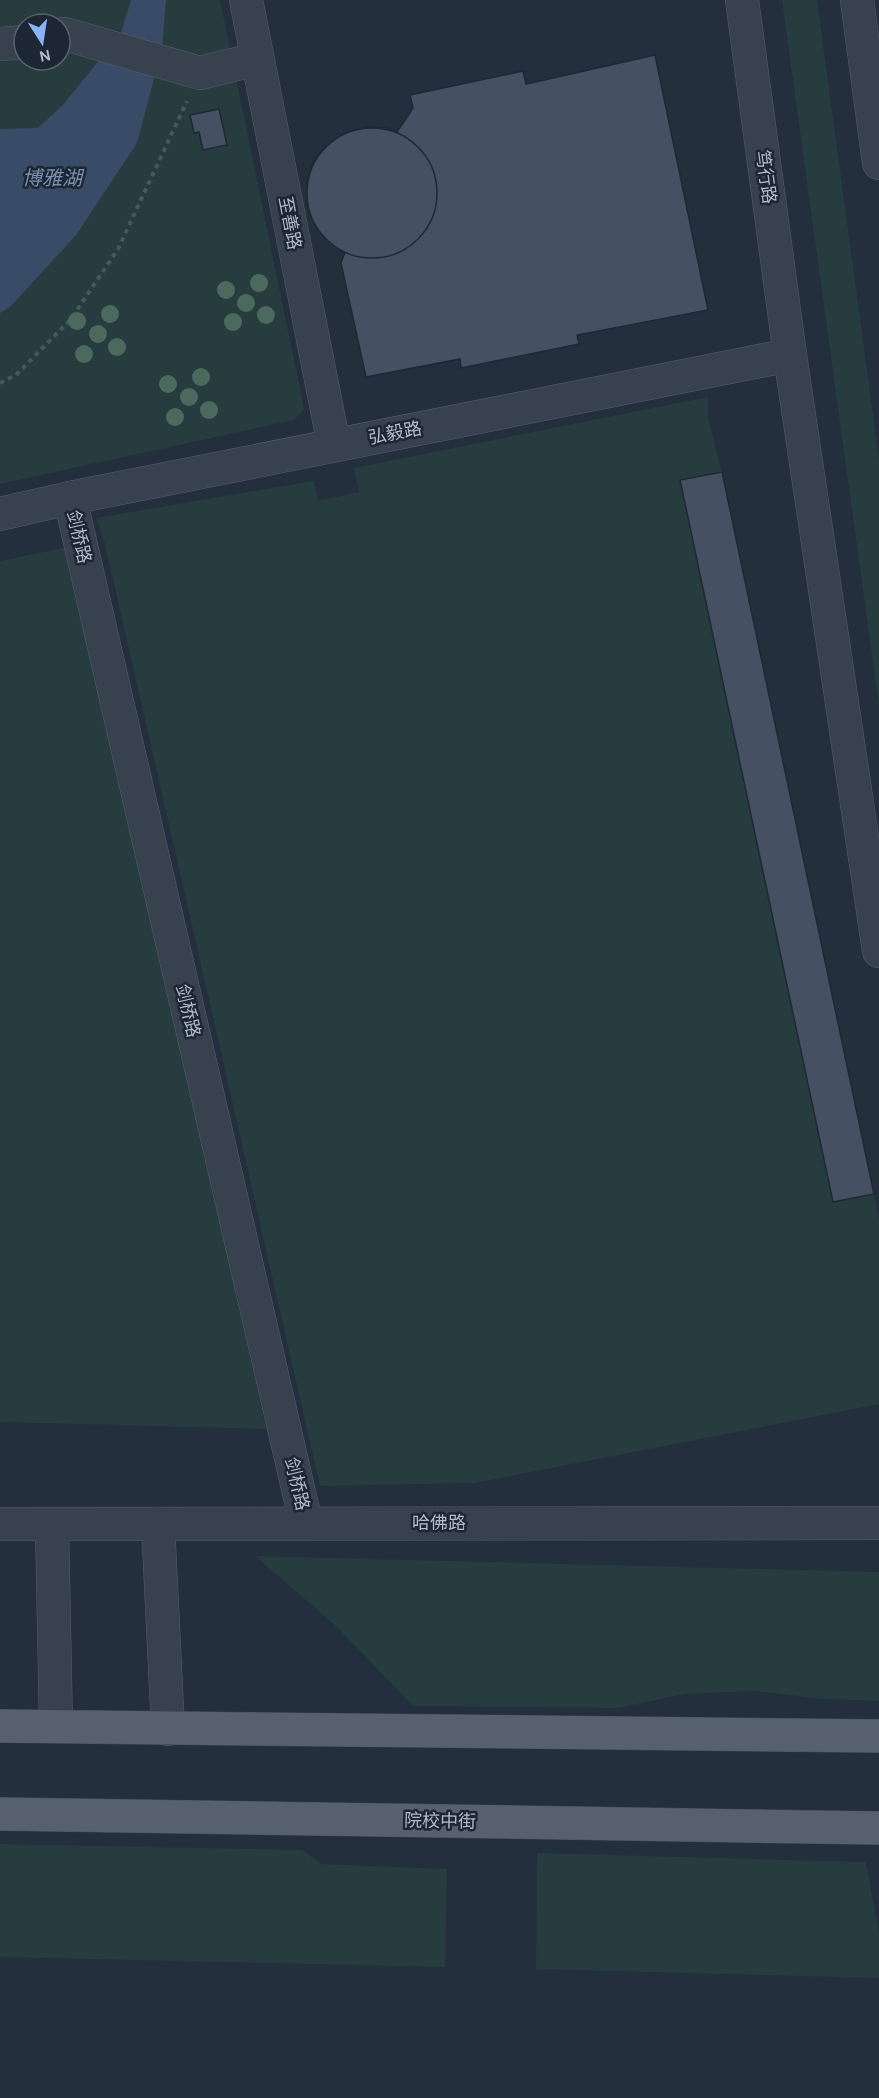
<svg xmlns="http://www.w3.org/2000/svg" width="879" height="2098" viewBox="0 0 879 2098" font-family="Karla,'Noto Sans SC',sans-serif">
<style>
.green{fill:#263c3f;fill-rule:evenodd}
.water{fill:#394c67}
.building{fill:#455162;stroke:#1f2835;stroke-width:1.5}
.lines{fill:none;stroke-linecap:round;stroke-linejoin:round}
.minor-casing{stroke:#565f6c;stroke-width:34}
.major-casing{stroke:#414a57;stroke-width:34}
.path{stroke:#44595c;stroke-width:4;stroke-dasharray:4.5 4.5;stroke-linecap:butt}
.minor{stroke:#38414e;stroke-width:33}
.major{stroke:#56606e;stroke-width:33}
.tree{fill:#4b6a5d}
.labels{text-anchor:middle;dominant-baseline:central;stroke-width:5;stroke-linejoin:round;paint-order:stroke}
.street-label{font-size:18px;fill:#b4bcc9;stroke:#1d2633}
.water-label{font-size:20px;font-style:italic;fill:#7c92b1;stroke:#1d2633}
</style>
<rect width="100%" height="100%" fill="#242f3e"/>
<!-- green -->
<g class="green">
<path d="M0 0H220L304 409 294 420 0 484ZM24 24H60V60H24Z"/>
<polygon points="782,0 817,0 879,459 879,706"/>
<polygon points="708,397 708,418 722,472 680,480 833,1202 874,1194 879,1218 879,1404 475,1483 320,1486 105,544 96,518 314,481 318,501 359,492 354,468"/>
<polygon points="63,548 80,563 266,1429 0,1422 0,561"/>
<polygon points="255,1556 879,1572 879,1701 824,1699 755,1691 684,1694 618,1708 413,1706 336,1626"/>
<polygon points="0,1844 302,1850 321,1864 447,1869 445,1967 0,1957"/>
<polygon points="537,1853 866,1862 879,1934 879,1978 536,1969"/>
</g>
<!-- water -->
<polygon class="water" points="131,0 166,0 162,48 137,143 76,235 11,306 0,313 0,129 38,128 63,105 121,33"/>
<!-- building -->
<g class="building">
<polygon points="655,55 708,310 577,335 579,344 461,368 460,359 366,377 341,263 345,252 327,240 314,224 307,203 307,182 314,161 327,144 345,133 366,127 387,128 397,132 413,108 410,95 523,71 526,84"/>
<polygon points="219,109 227,145 203,150 199,132 194,133 190,115"/>
<circle cx="372" cy="193" r="65"/>
<polygon points="722,472 874,1194 833,1202 680,480"/>
</g>
<g class="lines">
<defs>
<g id="minor">
<polyline points="246,0 334,445"/>
<polyline points="742,0 790,355 879,951"/>
<polyline points="857,0 879,163"/>
<polyline points="60,35 65,34 200,73 257,59"/>
<polyline points="0,44 24,42"/>
<polyline points="70,498 306,1523"/>
<polyline points="0,514 70,498 790,355"/>
<polyline points="0,1524 879,1523"/>
<polyline points="158,1524 168,1729"/>
<polyline points="52,1525 56,1726"/>
</g>
<g id="major">
<polyline points="0,1726 879,1736"/>
<polyline points="0,1814 879,1828"/>
</g>
</defs>
<!-- minor casing -->
<use href="#minor" class="minor-casing"/>
<!-- major casing -->
<use href="#major" class="major-casing"/>
<!-- path -->
<polyline class="path" points="0,383 16,375 71,319 118,249 187,101"/>
<!-- minor -->
<use href="#minor" class="minor"/>
<!-- major -->
<use href="#major" class="major"/>
</g>
<!-- trees -->
<g class="tree">
<circle cx="259" cy="283" r="9"/>
<circle cx="226" cy="290" r="9"/>
<circle cx="246" cy="303" r="9"/>
<circle cx="110" cy="314" r="9"/>
<circle cx="266" cy="315" r="9"/>
<circle cx="77" cy="321" r="9"/>
<circle cx="233" cy="322" r="9"/>
<circle cx="98" cy="334" r="9"/>
<circle cx="117" cy="347" r="9"/>
<circle cx="84" cy="354" r="9"/>
<circle cx="201" cy="377" r="9"/>
<circle cx="168" cy="384" r="9"/>
<circle cx="189" cy="397" r="9"/>
<circle cx="209" cy="410" r="9"/>
<circle cx="175" cy="417" r="9"/>
</g>
<g class="labels">
<!-- street labels -->
<g class="street-label">
<text transform="translate(766 177) rotate(82)">笃行路</text>
<text transform="translate(290 223) rotate(79)">至善路</text>
<text transform="translate(395 433) rotate(-11)">弘毅路</text>
<text transform="translate(79 537) rotate(77)">剑桥路</text>
<text transform="translate(188 1011) rotate(77)">剑桥路</text>
<text transform="translate(297 1484) rotate(77)">剑桥路</text>
<text x="439" y="1523">哈佛路</text>
<text transform="translate(440 1821) rotate(1)">院校中街</text>
</g>
<!-- water labels -->
<g class="water-label">
<text x="52" y="178">博雅湖</text>
</g>
</g>
<!-- north arrow -->
<g transform="translate(42 42) rotate(168)"><circle r="28" fill="#1d2633" stroke="#59626f" stroke-width="1.5"/>
<path d="M0-4.5L10 22L0 15L-10 22Z" fill="#8ab4f8"/>
<text y="-9" font-size="16" font-weight="bold" text-anchor="middle" fill="#b4bcc9">N</text>
</g>
</svg>
